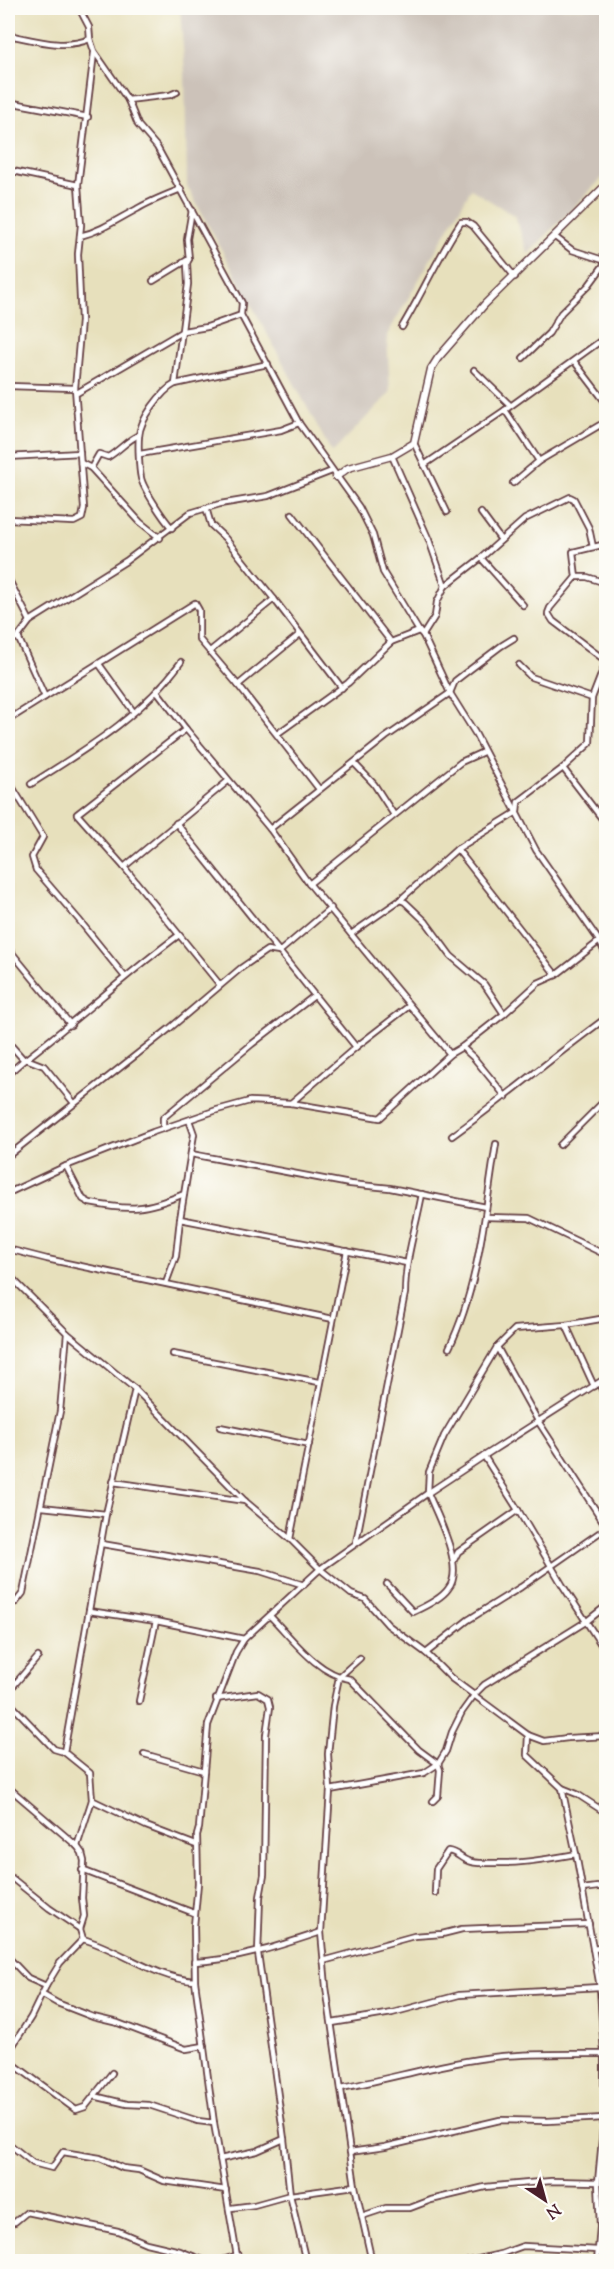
<svg xmlns="http://www.w3.org/2000/svg" width="614" height="2269" viewBox="0 0 614 2269" font-family="'Sorts Mill Goudy',serif">
<style>
.industrial{fill:#ccc2b9}
.lines{fill:none;stroke-linecap:round;stroke-linejoin:round}
.street-casing{stroke:#623c41;stroke-width:8}
.secondary-casing{stroke:#623c41;stroke-width:9}
.street{stroke:#fff;stroke-width:4.5}
.secondary{stroke:#fff;stroke-width:6}
</style>
<rect width="100%" height="100%" fill="#fdfcf7"/>
<filter id="ink" filterUnits="userSpaceOnUse"><feTurbulence type="fractalNoise" baseFrequency=".0167" numOctaves="2"/><feDisplacementMap in="SourceGraphic" scale="12" xChannelSelector="R" yChannelSelector="G"/><feConvolveMatrix kernelMatrix="1 2 1 2 8 2 1 2 1" color-interpolation-filters="sRGB"/></filter>
<filter id="wash" filterUnits="userSpaceOnUse"><feTurbulence type="fractalNoise" baseFrequency=".008" numOctaves="4" result="noise"/><feDisplacementMap in="SourceGraphic" scale="24" xChannelSelector="R" yChannelSelector="G"/><feGaussianBlur stdDeviation="1.35" result="paint"/><feColorMatrix in="noise" values="0 0 0 0 0 0 0 0 0 0 0 0 0 0 0 0 0 1.4 0 .05"/><feComposite in="paint" operator="in"/></filter>
<g filter="url(#wash)">
<rect width="100%" height="100%" fill="#e7e0bc"/>
<!-- industrial -->
<polygon class="industrial" points="180,8 606,8 606,174 528,254 515,216 471,189 387,335 390,393 332,453 187,186 185,74"/>
</g>
<g filter="url(#ink)">
<g class="lines">
<defs>
<g id="street">
<polyline points="79,8 89,27 90,39 94,51 128,100 138,125 157,147 242,303 241,315 299,423 359,507 373,535 383,572 419,631 423,635 450,693 475,733 536,850 600,942 606,955"/>
<path d="M8 35C35 40 63 50 90 39"/>
<polyline points="128,100 170,95 177,92"/>
<polyline points="8,102 88,117"/>
<polyline points="8,170 78,185"/>
<path d="M80 236C101 231 118 219 137 209 150 201 166 195 181 189"/>
<polyline points="555,237 572,250 606,261"/>
<polyline points="153,281 189,259"/>
<path d="M402 327C423 292 439 255 461 222H467L473 226 515 277"/>
<polyline points="523,358 549,333 561,313 589,285 606,262"/>
<polyline points="574,361 606,403"/>
<polyline points="474,370 510,405"/>
<polyline points="175,384 188,284 187,263 189,259 187,239 192,210"/>
<polyline points="8,386 75,388"/>
<polyline points="77,393 183,331 207,327 241,315"/>
<polyline points="414,443 447,512"/>
<polyline points="140,454 281,430 299,423"/>
<polyline points="392,456 429,540 445,586"/>
<polyline points="8,457 80,453"/>
<polyline points="539,461 505,410 606,337"/>
<polyline points="81,463 91,468 140,522 160,538"/>
<polyline points="424,465 505,410"/>
<path d="M91 468 99 454 108 457C120 450 127 440 139 435"/>
<polyline points="513,483 539,461 600,425 606,431"/>
<polyline points="206,508 211,525 225,538 274,599 342,688"/>
<polyline points="481,513 501,540"/>
<polyline points="292,514 391,642"/>
<polyline points="8,519 74,522 82,518 84,508 75,388 81,321 78,254 81,225 78,185 94,53"/>
<path d="M172 528C164 520 143 488 141 478 139 469 138 445 139 436 140 420 161 391 175 384L268 364"/>
<polyline points="481,558 523,605"/>
<polyline points="576,577 573,552 606,544"/>
<polyline points="8,578 30,621"/>
<polyline points="606,583 587,577 576,577 550,608 548,613 553,621 606,661"/>
<polyline points="423,635 435,616 437,602 445,586 481,558 525,519 570,497 574,499 589,528 593,547"/>
<polyline points="18,637 45,697"/>
<polyline points="8,642 18,637 30,621 126,561 190,513 220,504 268,496 332,471"/>
<polyline points="210,651 274,599"/>
<polyline points="99,664 133,711"/>
<polyline points="519,665 531,677 592,698"/>
<polyline points="238,685 300,634"/>
<polyline points="157,691 186,729 270,829 386,737 450,693 455,681 464,674 501,646 514,638"/>
<polyline points="8,720 195,603 199,610 199,639 238,685 319,789"/>
<polyline points="186,729 77,814 124,867 220,985"/>
<polyline points="277,734 348,683 391,642 419,631"/>
<polyline points="354,763 374,784 394,815"/>
<polyline points="563,768 606,824"/>
<polyline points="8,780 43,837 32,857 36,870 79,920 125,977"/>
<path d="M31 784C86 749 141 717 181 662"/>
<polyline points="176,823 356,1047"/>
<polyline points="270,829 307,881 450,1054"/>
<polyline points="457,849 556,975"/>
<polyline points="124,867 228,781"/>
<polyline points="309,884 461,762 483,752"/>
<polyline points="400,900 405,902 426,922 451,956 484,984 504,1014"/>
<polyline points="351,934 400,900 457,849 517,812 518,802 563,768 590,743 592,698 606,662"/>
<polyline points="8,948 71,1025"/>
<polyline points="8,1042 24,1060 26,1059 44,1066 74,1103"/>
<polyline points="462,1047 474,1058 506,1097"/>
<path d="M26 1059C78 1019 126 974 179 935"/>
<polyline points="8,1074 24,1060"/>
<polyline points="291,1103 356,1047 409,1006"/>
<polyline points="189,1120 194,1134 180,1219 407,1263"/>
<polyline points="163,1129 163,1118 252,1044 314,996"/>
<path d="M452 1136C505 1098 554 1056 606 1018"/>
<polyline points="560,1145 606,1099"/>
<polyline points="191,1154 350,1184 390,1188 486,1207"/>
<polyline points="8,1156 169,1029 241,968 267,950 279,952 331,908"/>
<path d="M66 1166 83 1199 90 1203C131 1211 145 1210 184 1194"/>
<polyline points="8,1193 66,1166 153,1132 217,1110 250,1101 291,1103 380,1118 450,1054 462,1047 504,1014 538,983 556,975 606,936"/>
<polyline points="485,1217 529,1218 606,1255"/>
<polyline points="8,1249 47,1259 333,1319"/>
<polyline points="8,1274 67,1333 60,1411 23,1593 16,1602 8,1605"/>
<polyline points="166,1283 176,1256 180,1219"/>
<polyline points="8,1295 10,1277"/>
<polyline points="606,1318 566,1325 515,1329 497,1347 444,1436 429,1472 428,1493 320,1569 351,1594 365,1599 388,1625 426,1653 451,1678 528,1735 544,1741 568,1738 606,1736"/>
<polyline points="566,1325 594,1386"/>
<polyline points="67,1333 135,1389 245,1501 290,1539 320,1569 244,1639 236,1652 208,1725 199,1828 197,1835 198,1883 194,1926 195,1981 214,2123 238,2262"/>
<polyline points="497,1347 538,1421 606,1526"/>
<path d="M449 1348C479 1287 485 1211 496 1144"/>
<polyline points="173,1354 319,1382"/>
<polyline points="599,1383 606,1398"/>
<polyline points="220,1427 309,1445"/>
<polyline points="484,1456 606,1378"/>
<polyline points="113,1482 245,1501"/>
<polyline points="42,1507 106,1514"/>
<polyline points="290,1539 347,1251"/>
<path d="M356 1542 405 1293C405 1259 416 1227 422 1194"/>
<polyline points="102,1544 260,1571 304,1585"/>
<polyline points="454,1560 458,1552 518,1510 563,1586 606,1652"/>
<path d="M387 1584 413 1612C424 1607 441 1599 448 1589 466 1568 437 1516 428 1493L484 1456 518 1510"/>
<polyline points="89,1611 156,1621 244,1639"/>
<path d="M270 1616C292 1638 317 1674 350 1679L419 1750 438 1764 440 1770 438 1796 433 1801"/>
<polyline points="426,1653 468,1620 521,1587 606,1528"/>
<polyline points="360,1658 339,1677 333,1706 328,1754 330,1790 321,1932 326,1987 355,2186 372,2262"/>
<polyline points="8,1692 38,1657"/>
<polyline points="216,1699 258,1693 268,1699 270,1707 266,1735 264,1875 260,1897 258,1953 284,2139 257,2151 220,2159"/>
<polyline points="8,1701 54,1749 64,1752 106,1514 135,1389"/>
<polyline points="139,1701 156,1621"/>
<polyline points="528,1735 527,1755 562,1788 576,1854 600,1987 604,2054 604,2118 598,2182 600,2227 597,2262"/>
<polyline points="64,1752 90,1773 92,1800 77,1846"/>
<polyline points="144,1754 204,1771"/>
<polyline points="8,1787 77,1846 82,1853 84,1861 82,1898 84,1916 80,1929 83,1939 60,1963 46,1986 31,2017 8,2053"/>
<polyline points="562,1788 577,1794 606,1813"/>
<polyline points="330,1790 424,1773 438,1764 446,1751 452,1732 462,1712 475,1694 484,1685 587,1621 606,1606"/>
<polyline points="92,1800 146,1826 196,1845"/>
<polyline points="82,1870 194,1913"/>
<polyline points="8,1875 49,1908 80,1929"/>
<polyline points="582,1889 606,1886"/>
<path d="M435 1893 436 1869 448 1851C457 1852 461 1859 468 1861 475 1864 484 1863 492 1863 521 1864 547 1859 576 1854"/>
<path d="M83 1939C121 1950 155 1978 195 1981"/>
<polyline points="593,1949 606,1947"/>
<polyline points="8,1957 28,1978 46,1986"/>
<polyline points="323,1961 414,1936 442,1934 462,1929 589,1924"/>
<path d="M194 1962C238 1960 279 1946 321 1932"/>
<polyline points="43,1995 57,2003 93,2017 118,2023 186,2049 204,2046"/>
<polyline points="332,2023 392,2013 459,1995 600,1987"/>
<polyline points="8,2060 76,2110 85,2107 112,2073"/>
<path d="M341 2088C395 2078 449 2061 503 2056 537 2053 570 2054 604 2054"/>
<polyline points="94,2096 127,2104 149,2105 198,2121 214,2123"/>
<polyline points="284,2139 290,2195 306,2262"/>
<polyline points="8,2143 33,2163 52,2168 63,2152 100,2158 123,2168 139,2170 164,2181 226,2190"/>
<polyline points="350,2152 385,2147 500,2120 547,2121 604,2118"/>
<polyline points="231,2208 254,2205 290,2195 355,2186"/>
<polyline points="362,2216 386,2208 410,2208 431,2200 485,2187 551,2181 598,2182"/>
<polyline points="8,2223 15,2222 27,2212 118,2231 146,2243 180,2251 208,2262"/>
<polyline points="217,2262 238,2255"/>
<polyline points="466,2262 501,2254 523,2246 598,2250"/>
</g>
<polyline id="secondary" points="336,477 348,468 392,456 414,443 431,369 438,358 485,304 606,185"/>
</defs>
<!-- street casing -->
<use href="#street" class="street-casing"/>
<!-- secondary casing -->
<use href="#secondary" class="secondary-casing"/>
<!-- street -->
<use href="#street" class="street"/>
<!-- secondary -->
<use href="#secondary" class="secondary"/>
</g>
</g>
<!-- margin -->
<rect width="614" height="2269" fill="none" stroke="#fdfcf7" stroke-width="30"/>
<!-- north arrow -->
<g transform="translate(545 2200) rotate(144)" stroke="#fdfcf7" stroke-width="4.5" paint-order="stroke">
<path d="M0-4.5L10 22L0 15L-10 22Z" fill="#4a1f2b"/>
<text y="-9" font-size="16" font-weight="bold" text-anchor="middle" fill="#4a1f2b">N</text>
</g>
</svg>
